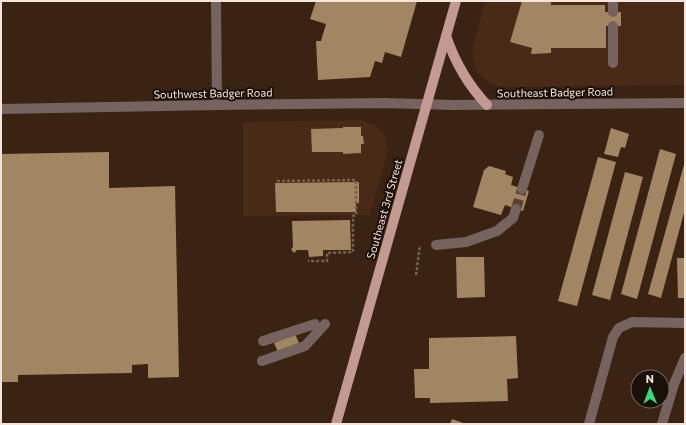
<svg xmlns="http://www.w3.org/2000/svg" width="686" height="425" viewBox="0 0 686 425" font-family="Commissioner,sans-serif">
<style>
.built{fill:#482a17}
.building{fill:#a28663}
.lines{fill:none;stroke-linecap:round;stroke-linejoin:round}
.minor-tunnel{stroke:#574032;stroke-width:10;stroke-dasharray:10 5;stroke-linecap:butt}
.path{stroke:#756052;stroke-width:2.5;stroke-dasharray:3 2;stroke-linecap:butt}
.minor{stroke:#76625e;stroke-width:10}
.major{stroke:#c39a92;stroke-width:10}
.labels{text-anchor:middle;dominant-baseline:central;stroke-width:4;stroke-linejoin:round;paint-order:stroke}
.street-label{font-size:11px;fill:#f4e4db;stroke:#1a0f09}
</style>
<rect width="100%" height="100%" fill="#3b2314"/>
<!-- built -->
<g class="built">
<polygon points="485,1 685,1 685,85 506,87 497,86 490,83 478,73 475,67 472,53 473,47"/>
<polygon points="361,120 375,125 384,134 388,151 370,215 243,216 243,122"/>
</g>
<!-- building -->
<g class="building">
<polygon points="316,1 417,1 401,57 385,52 382,63 375,61 370,77 318,80 316,41 321,41 326,24 310,19"/>
<polygon points="522,1 551,1 551,5 605,5 605,12 621,12 621,26 606,26 606,48 551,48 551,53 531,54 532,48 510,42"/>
<polygon points="343,127 361,127 361,136 363,136 364,144 361,144 361,153 343,154 343,152 312,152 311,129 343,128"/>
<polygon points="611,128 629,134 625,148 621,147 618,157 604,154"/>
<polygon points="660,149 676,154 637,299 621,294"/>
<polygon points="109,152 109,188 175,186 179,377 148,378 148,364 132,365 132,373 18,375 18,382 1,382 1,154"/>
<polygon points="598,157 616,162 577,306 558,301"/>
<polygon points="685,161 685,209 661,298 648,294"/>
<polygon points="489,166 506,171 505,174 513,177 511,185 529,191 523,211 505,205 501,215 473,207 484,170"/>
<polygon points="625,172 643,177 610,300 592,295"/>
<polygon points="359,182 359,203 356,203 356,212 276,212 275,183"/>
<polygon points="350,220 351,250 323,250 323,256 309,257 308,250 297,250 294,253 291,249 293,247 292,221"/>
<polygon points="456,257 484,257 485,297 457,298"/>
<polygon points="677,258 685,258 685,298 678,298"/>
<polygon points="295,334 299,343 278,352 274,343"/>
<polygon points="516,336 518,378 507,379 508,401 430,403 430,398 415,398 414,369 429,369 429,338"/>
<polygon points="452,419 466,424 450,424"/>
</g>
<g class="lines">
<!-- minor-tunnel -->
<polyline class="minor-tunnel" points="516,209 522,189"/>
<!-- path -->
<g class="path">
<polyline points="277,181 356,180 356,215 353,216 353,252 327,253 327,261 308,261"/>
<polyline points="416,275 420,245"/>
</g>
<!-- minor -->
<g class="minor">
<polyline points="216,1 217,105"/>
<polyline points="613,12 613,1"/>
<polyline points="613,26 613,63"/>
<polyline points="1,109 217,105 385,103 453,105 685,103"/>
<polyline points="522,189 539,135"/>
<polyline points="436,245 466,242 497,231 513,218 516,209"/>
<polyline points="263,341 315,324"/>
<polyline points="262,361 305,346 325,324"/>
<polyline points="589,424 613,337 619,328 632,322 685,323"/>
<polyline points="662,424 674,384 685,358"/>
</g>
<!-- major -->
<g class="major">
<path d="M446 36C455 62 467 84 487 105"/>
<polyline points="336,424 456,1"/>
</g>
</g>
<g class="labels">
<!-- street labels -->
<g class="street-label">
<text transform="translate(555 92) rotate(-1)">Southeast Badger Road</text>
<text transform="translate(213 93) rotate(-1)">Southwest Badger Road</text>
<text transform="translate(384 209) rotate(-74)">Southeast 3rd Street</text>
</g>
</g>
<!-- border -->
<rect width="686" height="425" fill="none" stroke="#f4e4db" stroke-width="4"/>
<!-- north arrow -->
<g transform="translate(650 389) rotate(359)"><circle r="19" fill="#1a0f09" stroke="#71645d"/>
<path d="M0-3L7 15L0 10L-7 15Z" fill="#3bd77f"/>
<text y="-6" font-size="11" font-weight="bold" text-anchor="middle" fill="#f4e4db">N</text>
</g>
</svg>
